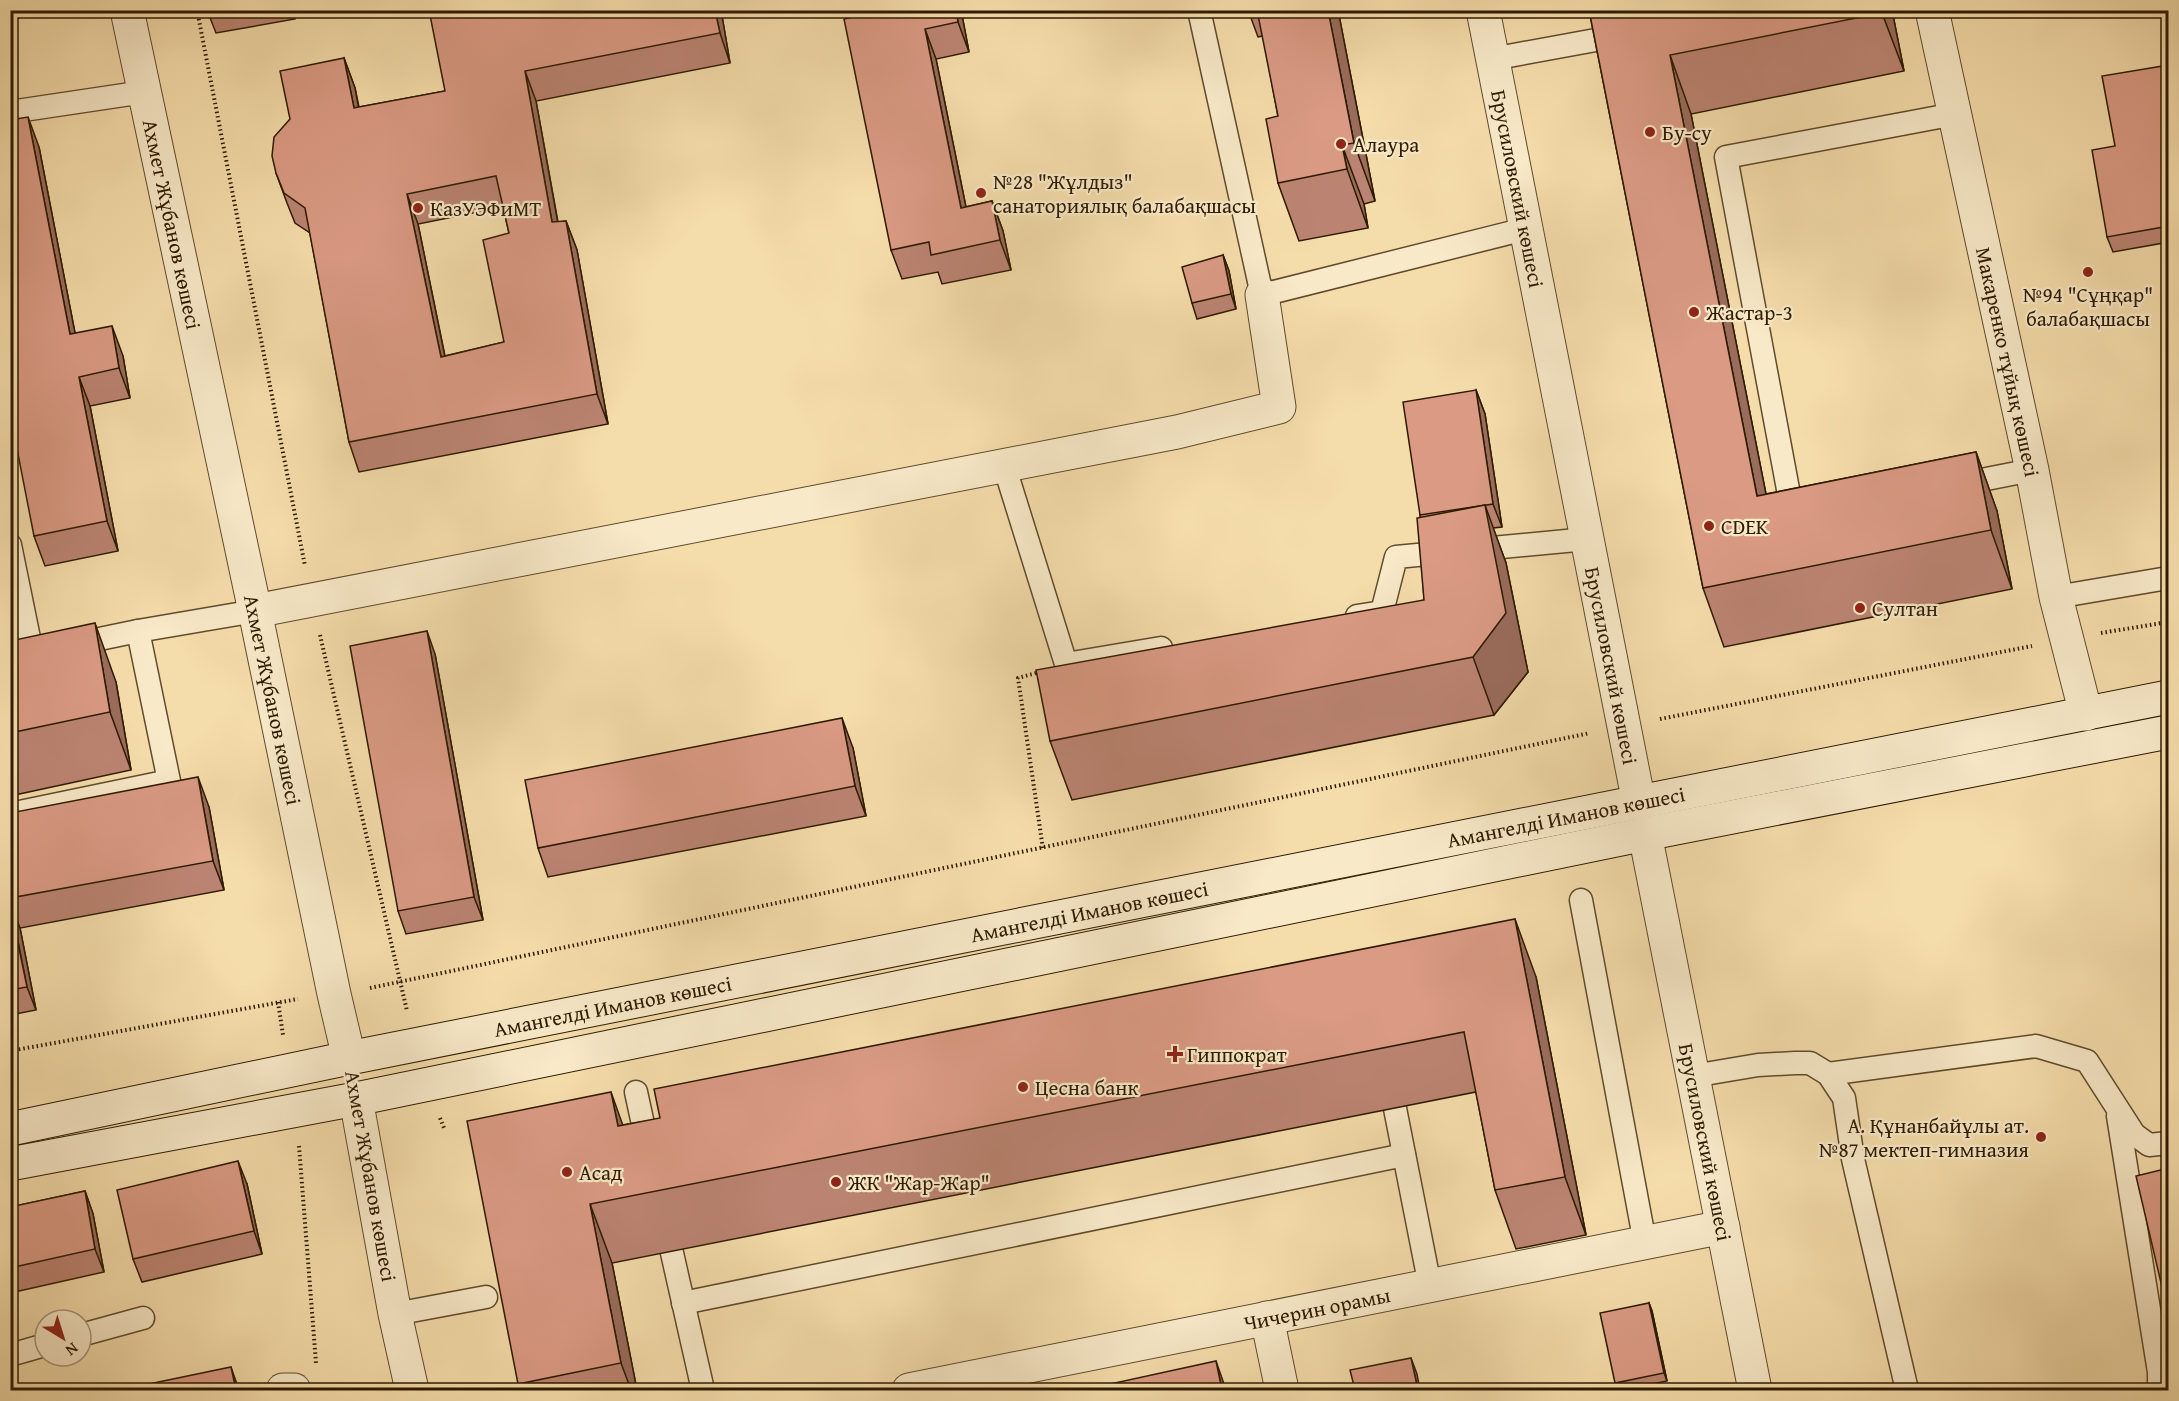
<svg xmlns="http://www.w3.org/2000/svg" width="2179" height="1401" viewBox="0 0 2179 1401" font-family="'Gentium Book Plus',serif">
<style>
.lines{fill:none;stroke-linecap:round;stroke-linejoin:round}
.lane-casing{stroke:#604b2c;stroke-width:25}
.street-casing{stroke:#604b2c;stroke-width:35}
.secondary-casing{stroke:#2e1a01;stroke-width:35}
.path{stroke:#2e1a01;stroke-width:4;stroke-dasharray:1.5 3;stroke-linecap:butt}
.lane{stroke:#f8e9c8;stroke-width:22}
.street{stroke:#f8e9c8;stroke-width:33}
.secondary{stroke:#f8e9c8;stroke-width:33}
.wall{fill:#bb8472;stroke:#2e1a01;stroke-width:1.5;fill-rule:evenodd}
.shaded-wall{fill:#996c5c;stroke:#2e1a01;stroke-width:1.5}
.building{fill:#da9a84;stroke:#2e1a01;stroke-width:1.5;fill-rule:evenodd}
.poi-dot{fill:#8f2418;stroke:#f8e9c8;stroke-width:2}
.labels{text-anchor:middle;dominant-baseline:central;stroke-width:4.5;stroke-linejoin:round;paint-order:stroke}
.poi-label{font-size:21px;fill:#2e1a01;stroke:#f8e9c8;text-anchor:start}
.street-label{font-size:21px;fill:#2e1a01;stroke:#f8e9c8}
</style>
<rect width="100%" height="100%" fill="#f5ddab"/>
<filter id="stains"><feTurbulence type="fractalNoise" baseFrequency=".00333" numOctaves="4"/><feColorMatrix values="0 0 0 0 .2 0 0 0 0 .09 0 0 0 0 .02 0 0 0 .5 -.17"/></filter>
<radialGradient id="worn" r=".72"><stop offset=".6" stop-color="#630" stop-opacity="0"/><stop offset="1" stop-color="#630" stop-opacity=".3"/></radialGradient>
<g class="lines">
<defs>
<g id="lane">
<polyline points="1199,10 1262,295 1525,229"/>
<polyline points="1492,59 1623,35"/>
<polyline points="10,112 144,92"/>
<polyline points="1004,465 1066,664 1161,648"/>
<polyline points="1956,485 2032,470"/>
<polyline points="1797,515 1793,516 1726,157 1955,114"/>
<polyline points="10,545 32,653 138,631 255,611"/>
<polyline points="2056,597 2168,578"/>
<polyline points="1357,616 1382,612 1396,557 1587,539"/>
<polyline points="10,814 169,781 138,631"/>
<polyline points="1581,900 1645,1243"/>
<polyline points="1828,1074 2036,1046 2087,1061 2134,1134 2149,1145 2168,1143"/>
<polyline points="1693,1076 1758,1065 1795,1063 1810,1063 1828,1074 1844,1098 1853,1159 1907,1390"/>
<polyline points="1389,1078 1430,1286"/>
<polyline points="636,1092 649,1152"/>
<polyline points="2118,1116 2159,1372 2159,1390"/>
<polyline points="665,1222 703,1390"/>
<polyline points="683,1303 1404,1155"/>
<polyline points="395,1314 486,1297"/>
<polyline points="81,1335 143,1318"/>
<polyline points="10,1355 45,1345"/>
</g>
<g id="street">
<path id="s1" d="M127 10 255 611 334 994 349 1058"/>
<path id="s2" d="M1483 10 1639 803"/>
<path id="s3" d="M1932 10 2032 470 2056 597 2086 714"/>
<polyline points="255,611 1177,432 1279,407 1262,295"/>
<path id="s4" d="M1645 834 1755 1390"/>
<polyline points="356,1099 395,1314 412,1390"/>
<polyline points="1267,1318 1282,1390"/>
<polyline points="283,1390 294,1390"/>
<path id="s5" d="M909 1390 1723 1227"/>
</g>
<g id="secondary">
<path id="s6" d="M10 1129 349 1058 2168 697"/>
<polyline points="10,1164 356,1099 1645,834 2168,732"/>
</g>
</defs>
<!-- lane casing -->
<use href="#lane" class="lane-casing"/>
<!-- street casing -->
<use href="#street" class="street-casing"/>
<!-- secondary casing -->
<use href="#secondary" class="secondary-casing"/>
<!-- path -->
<g class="path">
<polyline points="197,10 305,566"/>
<polyline points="2101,633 2168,622"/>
<polyline points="320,635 407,1011"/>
<polyline points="1036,673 1018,678 1043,849"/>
<polyline points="1660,719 2032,646"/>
<polyline points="370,988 1590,733"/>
<polyline points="278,1002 283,1035"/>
<polyline points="10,1051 298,999"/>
<polyline points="440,1118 444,1128"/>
<polyline points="299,1146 316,1363"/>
</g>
<!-- lane -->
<use href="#lane" class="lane"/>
<!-- street -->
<use href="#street" class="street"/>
<!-- secondary -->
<use href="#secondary" class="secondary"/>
</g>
<!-- wall -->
<g class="wall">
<polygon points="207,10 293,10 295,19 216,33"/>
<path d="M721 10 730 63 536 101 558 222 566 221 577 250 608 424 359 472 349 442 310 233 295 223 287 203 276 173 344 58 355 88 359 107 445 91ZM503 207 509 233 504 342 445 356 418 224Z"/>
<polygon points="883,10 961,10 969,52 936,59 966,207 992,201 1003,231 1011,270 942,284 938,272 902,279 891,250"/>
<polygon points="1248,10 1338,10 1375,201 1364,204 1368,228 1299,241 1278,183 1278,116 1263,36 1258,37"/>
<polygon points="1589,10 1892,10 1904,71 1691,114 1766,494 1976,452 1997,511 2012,589 1724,647 1703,588"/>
<polygon points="2169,65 2169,242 2113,252 2107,237"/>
<polygon points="39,147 75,333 123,356 130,398 90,406 118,551 45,566 34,536"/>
<polygon points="1223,255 1229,271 1236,309 1197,319 1192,303"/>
<polygon points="1476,390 1485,414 1502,527 1493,528 1506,563 1528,672 1494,715 1072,800 1050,741 1424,600 1420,515"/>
<polygon points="10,641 116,682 131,770 10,796"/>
<polygon points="435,654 483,920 406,934 398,911"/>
<polygon points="853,748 866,816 548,877 538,848"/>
<polygon points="209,807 224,890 20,928 36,1010 10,1015 10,813"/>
<polygon points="1536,977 1586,1235 1516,1249 1495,1190 1476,1092 612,1263 637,1390 520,1390 518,1384 623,1125"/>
<polygon points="247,1184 262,1254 142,1282 133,1259"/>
<polygon points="85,1191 93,1214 104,1272 10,1293 10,1207"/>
<polygon points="1649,1303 1652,1311 1667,1381 1622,1390 1617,1390 1615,1383"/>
</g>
<!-- shaded-wall -->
<g class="shaded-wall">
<polygon points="715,10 721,10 730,63 720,33"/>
<polygon points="956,10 961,10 969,52 958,22"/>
<polygon points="1328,10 1338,10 1375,201 1354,143"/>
<polygon points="1882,10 1892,10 1904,71 1882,13"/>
<polygon points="925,29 936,59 972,237 961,208"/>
<polygon points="1670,55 1691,114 1778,555 1757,496"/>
<polygon points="344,58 355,88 364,137 354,108"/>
<polygon points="525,71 536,101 563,252 552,222"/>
<polygon points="28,117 39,147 81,364 70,334"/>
<polygon points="1342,145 1364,204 1368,228 1347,169"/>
<polygon points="407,194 418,224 451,387 441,357"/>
<polygon points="992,201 1003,231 1011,270 1000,240"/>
<polygon points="566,221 577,250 608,424 597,394"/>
<polygon points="1223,255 1229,271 1236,309 1231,294"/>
<polygon points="112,326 123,356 130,398 119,368"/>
<polygon points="79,377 90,406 118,551 107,521"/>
<polygon points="1476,390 1485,414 1502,527 1493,504"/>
<polygon points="1976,452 1997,511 2012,589 1991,530"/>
<polygon points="1485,505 1506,563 1528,672 1494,715 1473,657"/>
<polygon points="95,623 116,682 131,770 110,712"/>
<polygon points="427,631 435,654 483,920 474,897"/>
<polygon points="842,718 853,748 866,816 855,786"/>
<polygon points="198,777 209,807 224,890 213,861"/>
<polygon points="11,905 20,928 36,1010 27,987"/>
<polygon points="1515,919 1536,977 1586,1235 1565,1177"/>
<polygon points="611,1092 632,1151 618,1126"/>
<polygon points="238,1161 247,1184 262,1254 254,1231"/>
<polygon points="85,1191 93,1214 104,1272 95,1249"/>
<polygon points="590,1204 612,1263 637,1390 631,1390 621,1363"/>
<polygon points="1649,1303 1652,1311 1667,1381 1664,1373"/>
<polygon points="1411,1358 1417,1374 1420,1390 1418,1390"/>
<polygon points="1216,1361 1224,1384 1226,1390 1222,1390"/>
<polygon points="231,1367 239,1390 236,1390"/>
</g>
<!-- building -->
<g class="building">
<path d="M429 10H715L720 33 525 71 552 222 566 221 597 394 349 442 305 208 284 193 276 173 272 156 274 137 290 119 280 71 344 58 354 108 445 91ZM496 176 509 233 483 240 504 342 441 357 407 194Z"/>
<polygon points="883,10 956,10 958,22 925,29 961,208 992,201 1000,240 931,255 929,242 891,250 844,19"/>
<polygon points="1257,10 1328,10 1354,143 1342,145 1347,169 1278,183 1266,119 1278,116"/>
<polygon points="1589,10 1882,10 1882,13 1670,55 1757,496 1976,452 1991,530 1703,588"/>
<polygon points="2169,65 2169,226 2107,237 2092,150 2115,146 2102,76"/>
<polygon points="28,117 70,334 112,326 119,368 79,377 107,521 34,536 10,413 10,120"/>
<polygon points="1223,255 1231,294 1192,303 1182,267"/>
<polygon points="1476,390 1493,504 1420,515 1403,402"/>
<polygon points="1485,505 1506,613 1473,657 1050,741 1036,670 1424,600 1417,518"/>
<polygon points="95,623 110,712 10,733 10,641"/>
<polygon points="427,631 474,897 398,911 350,646"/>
<polygon points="842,718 855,786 538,848 525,780"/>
<polygon points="198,777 213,861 10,898 10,813"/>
<polygon points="10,905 27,987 10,990"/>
<polygon points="1515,919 1565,1177 1495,1190 1464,1032 590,1204 621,1363 518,1384 467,1121 611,1092 618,1126 660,1118 654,1089"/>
<polygon points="238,1161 254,1231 133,1259 117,1190"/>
<polygon points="2169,1168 2169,1317 2136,1176"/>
<polygon points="85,1191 95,1249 10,1268 10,1207"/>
<polygon points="1649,1303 1664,1373 1615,1383 1600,1313"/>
<polygon points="1411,1358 1418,1390 1355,1390 1350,1370"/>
<polygon points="1216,1361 1222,1390 1111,1390 1110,1384"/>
<polygon points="231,1367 236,1390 120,1390"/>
</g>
<!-- markers -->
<g class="poi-dot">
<circle cx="1650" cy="132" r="6"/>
<circle cx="1341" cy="144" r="6"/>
<circle cx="981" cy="193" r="6"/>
<circle cx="418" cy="208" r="6"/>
<circle cx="2088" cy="272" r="6"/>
<circle cx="1694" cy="312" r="6"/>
<circle cx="1709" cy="526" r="6"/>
<circle cx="1860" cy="608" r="6"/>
<path d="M1172 1045h6v6h6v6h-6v6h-6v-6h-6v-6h6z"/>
<circle cx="1023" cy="1087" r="6"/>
<circle cx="2041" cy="1137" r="6"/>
<circle cx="567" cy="1172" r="6"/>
<circle cx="836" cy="1182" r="6"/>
</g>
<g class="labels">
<!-- poi labels -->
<g class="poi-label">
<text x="1662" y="132">Бу-су</text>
<text x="1353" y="144">Алаура</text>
<text x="993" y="181">№28 "Жұлдыз"<tspan x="993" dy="24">санаториялық балабақшасы</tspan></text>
<text x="430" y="208">КазУЭФиМТ</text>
<text x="2088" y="294" text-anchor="middle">№94 "Сұңқар"<tspan x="2088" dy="24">балабақшасы</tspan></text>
<text x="1706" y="312">Жастар-3</text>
<text x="1721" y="526">CDEK</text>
<text x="1872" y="608">Султан</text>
<text x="1187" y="1054">Гиппократ</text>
<text x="1035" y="1087">Цесна банк</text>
<text x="2029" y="1125" text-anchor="end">А. Құнанбайұлы ат.<tspan x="2029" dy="24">№87 мектеп-гимназия</tspan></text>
<text x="579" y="1172">Асад</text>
<text x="848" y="1182">ЖК "Жар-Жар"</text>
</g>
<!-- street labels -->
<g class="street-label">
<text stroke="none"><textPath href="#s2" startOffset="182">Брусиловский көшесі</textPath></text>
<text stroke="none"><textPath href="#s1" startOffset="219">Ахмет Жұбанов көшесі</textPath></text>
<text stroke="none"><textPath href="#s3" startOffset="360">Макаренко тұйық көшесі</textPath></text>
<text stroke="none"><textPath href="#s2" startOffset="668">Брусиловский көшесі</textPath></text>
<text stroke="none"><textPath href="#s1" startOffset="705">Ахмет Жұбанов көшесі</textPath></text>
<text stroke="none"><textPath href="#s6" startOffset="1587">Амангелді Иманов көшесі</textPath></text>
<text stroke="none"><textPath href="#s6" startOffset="1101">Амангелді Иманов көшесі</textPath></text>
<text stroke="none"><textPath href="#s6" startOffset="615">Амангелді Иманов көшесі</textPath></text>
<text stroke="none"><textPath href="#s4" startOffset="314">Брусиловский көшесі</textPath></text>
<text transform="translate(371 1176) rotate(80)">Ахмет Жұбанов көшесі</text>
<text stroke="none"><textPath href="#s5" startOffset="416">Чичерин орамы</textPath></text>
</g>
</g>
<!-- margin -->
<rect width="2179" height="1401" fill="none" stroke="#f5ddab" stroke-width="36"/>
<rect x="12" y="12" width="2155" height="1377" fill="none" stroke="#2e1a01" stroke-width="3"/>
<rect x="18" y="18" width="2143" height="1365" fill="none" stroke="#2e1a01" stroke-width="1.5"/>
<!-- north arrow -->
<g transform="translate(63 1338) rotate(142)"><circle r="28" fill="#f8e9c8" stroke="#a79678" stroke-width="1.5"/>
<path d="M0-4.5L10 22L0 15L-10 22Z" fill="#8f2418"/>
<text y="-9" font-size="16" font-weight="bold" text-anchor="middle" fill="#2e1a01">N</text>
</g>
<rect width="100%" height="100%" filter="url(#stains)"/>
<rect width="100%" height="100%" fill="url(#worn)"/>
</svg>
